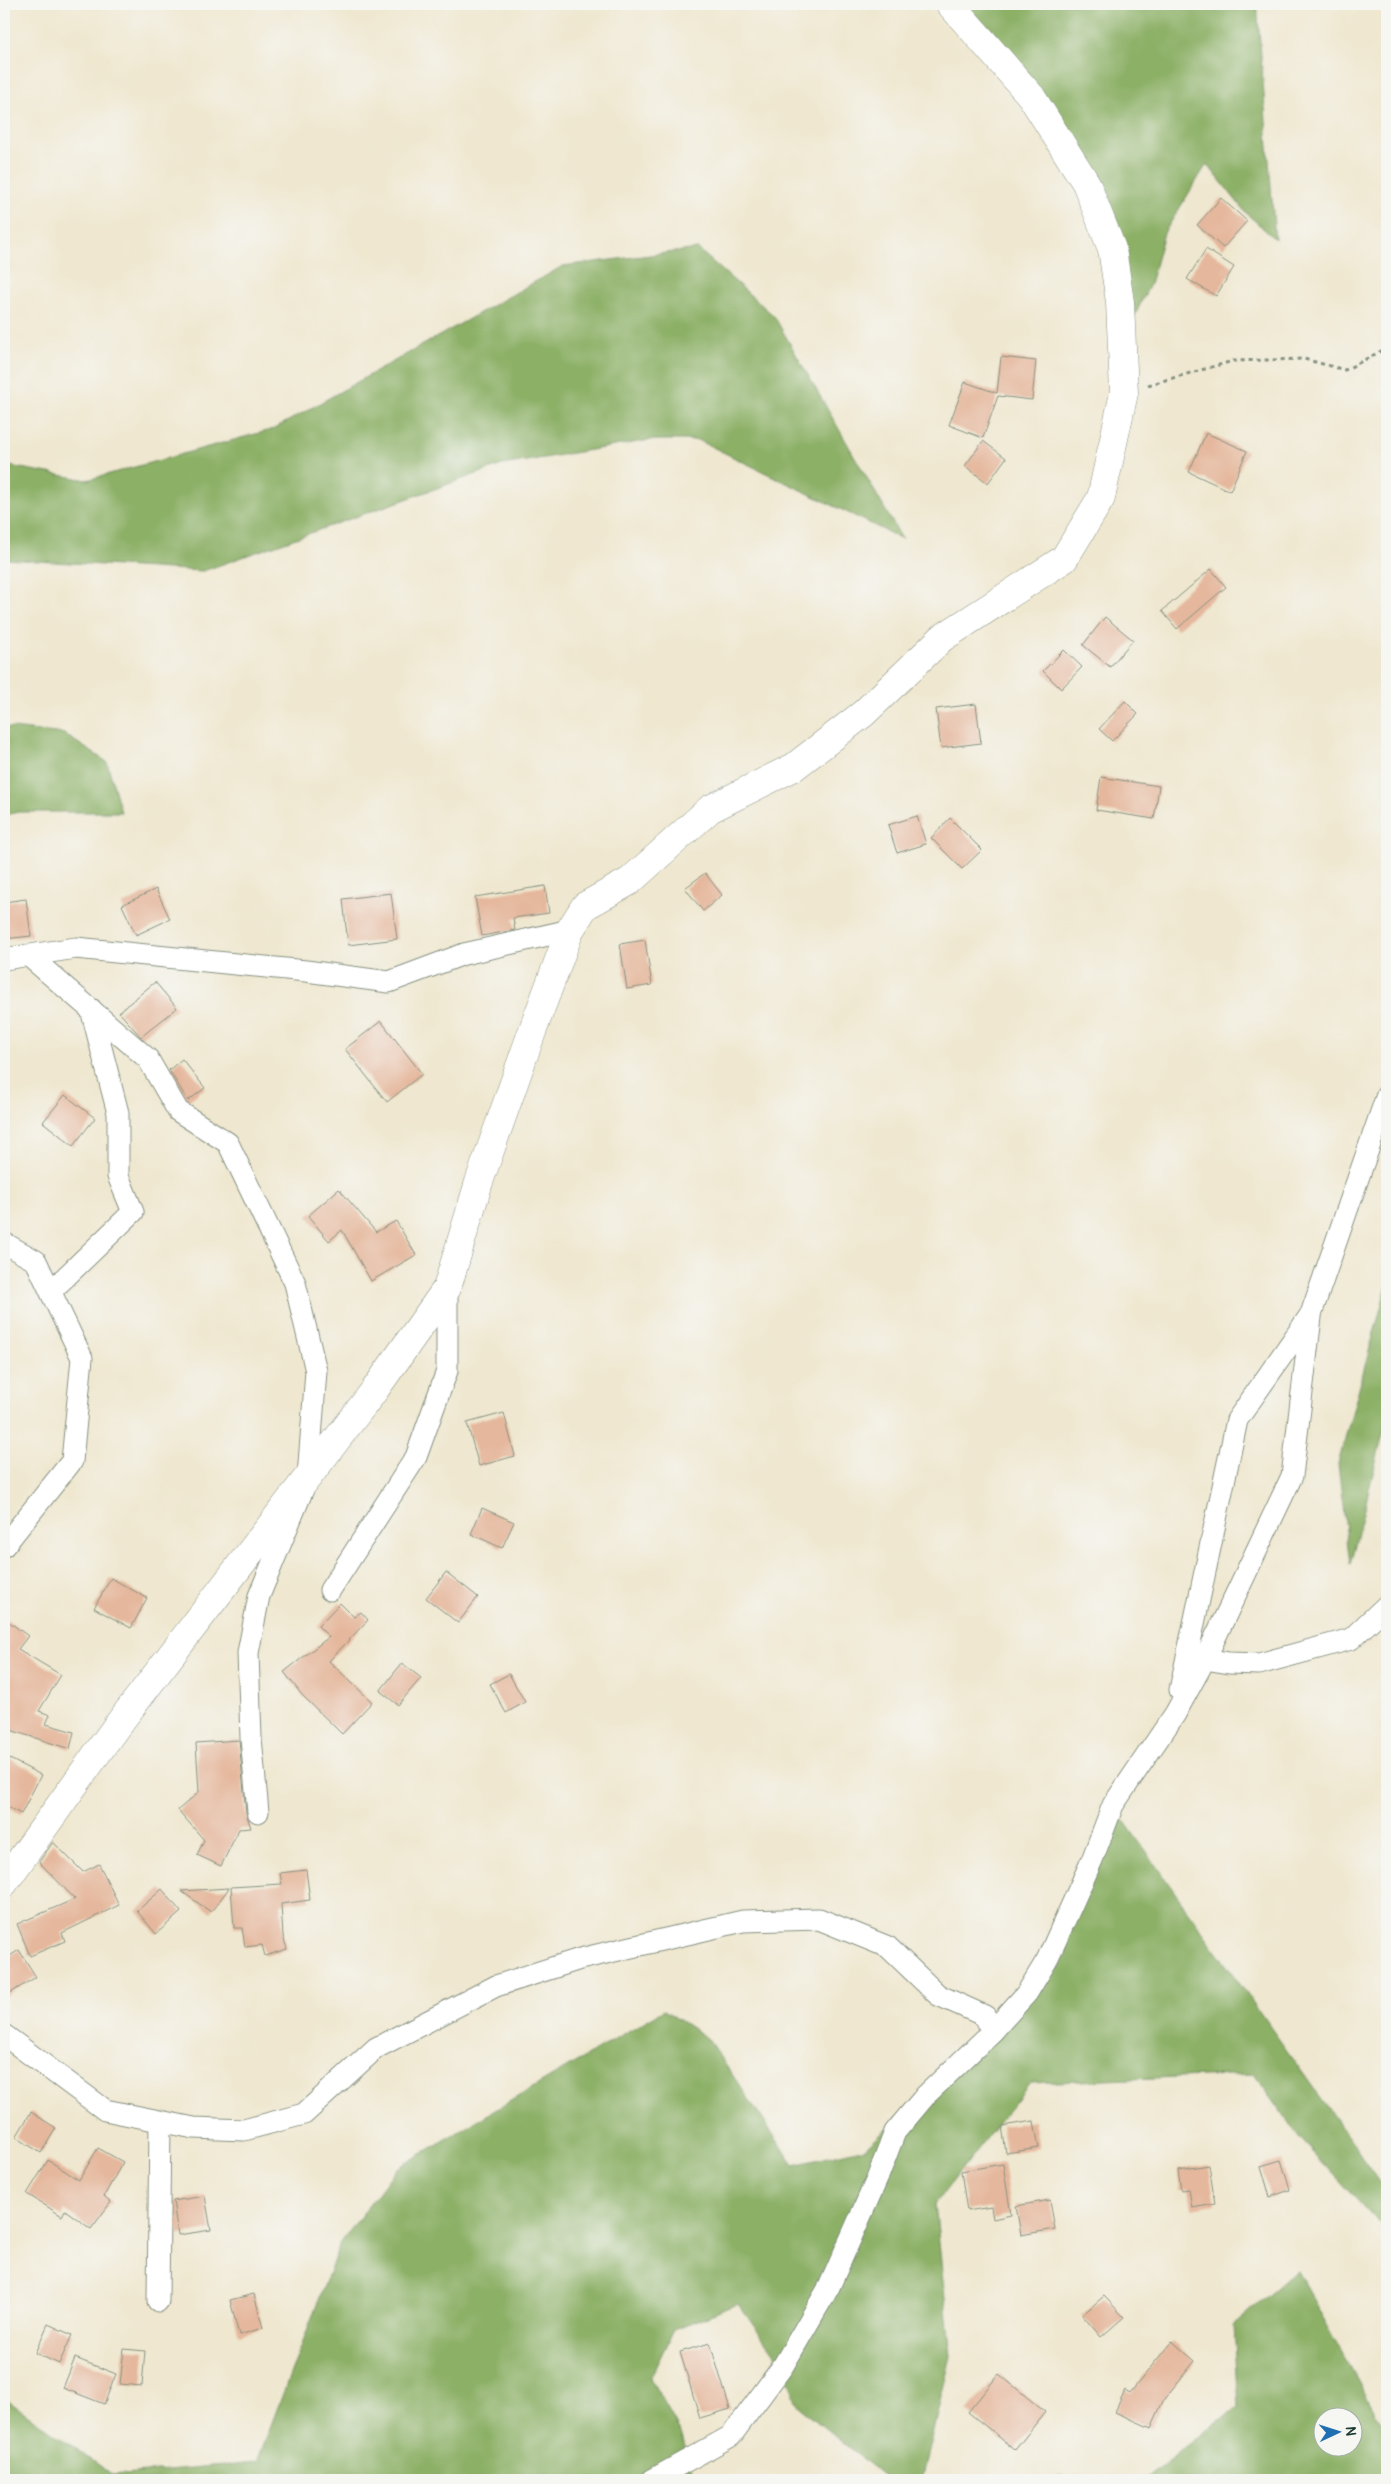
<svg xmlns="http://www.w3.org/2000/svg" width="1391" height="2484" viewBox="0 0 1391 2484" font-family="Pangolin,sans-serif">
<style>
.forest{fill:#8cb066;stroke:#56764d;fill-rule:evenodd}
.building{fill:#e5b79c}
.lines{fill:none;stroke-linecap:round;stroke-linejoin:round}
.minor-casing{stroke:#879282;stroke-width:23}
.tertiary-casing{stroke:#879282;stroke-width:29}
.path{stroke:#879282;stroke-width:3;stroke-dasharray:4 4;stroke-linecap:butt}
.minor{stroke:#fff;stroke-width:21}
.tertiary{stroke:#fff;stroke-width:28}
</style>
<rect width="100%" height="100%" fill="#f6f6f2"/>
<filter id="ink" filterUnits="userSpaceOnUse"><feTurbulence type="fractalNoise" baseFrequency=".02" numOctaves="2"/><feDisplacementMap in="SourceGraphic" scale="10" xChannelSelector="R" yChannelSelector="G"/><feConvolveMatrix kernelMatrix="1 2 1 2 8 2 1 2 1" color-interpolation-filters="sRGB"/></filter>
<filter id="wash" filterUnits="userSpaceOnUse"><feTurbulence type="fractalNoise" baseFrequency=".0096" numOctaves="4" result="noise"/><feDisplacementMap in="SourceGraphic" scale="20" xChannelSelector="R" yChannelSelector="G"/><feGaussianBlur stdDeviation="1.12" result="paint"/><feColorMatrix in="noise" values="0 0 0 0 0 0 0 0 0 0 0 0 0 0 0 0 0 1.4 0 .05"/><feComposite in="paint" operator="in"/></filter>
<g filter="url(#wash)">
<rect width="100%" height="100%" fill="#efe7cf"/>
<!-- forest -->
<g class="forest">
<polygon points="950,4 1257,4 1275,239 1246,213 1207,164 1164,233 1150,284 1123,340 1086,183"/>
<polygon points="698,249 774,316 902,539 698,440 650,440 502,465 203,571 4,559 4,465 87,480 274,429 563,266"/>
<polygon points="4,727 64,734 107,762 121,812 19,812 4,815"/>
<polygon points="1387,1286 1387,1418 1350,1564 1338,1464"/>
<polygon points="1113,1805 1387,2192 1387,2231 1299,2137 1254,2074 1030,2083 935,2204 951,2356 921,2480 888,2480 798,2406 783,2366 738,2304 674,2329 650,2378 681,2433 695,2480 4,2480 4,2398 113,2475 257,2462 340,2244 396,2169 664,2010 707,2038 794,2165 865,2148 992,2032 1027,1993"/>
<path d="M1297 2271 1387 2433V2480H1057L1058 2477 1146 2478 1238 2406 1233 2326ZM1354 2416V2446H1324V2416Z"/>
</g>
<g id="blocks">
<!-- building -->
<g class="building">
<polygon points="1221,198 1247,221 1223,248 1197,225"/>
<polygon points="1206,249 1234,267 1216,296 1187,279"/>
<polygon points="1001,357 1036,361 1032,400 998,396 983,438 949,425 965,382 997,393"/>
<polygon points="1206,433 1247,451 1230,491 1189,472"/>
<polygon points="983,441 1006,458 988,483 965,466"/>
<polygon points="1211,569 1226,587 1177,629 1162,611"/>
<polygon points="1105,617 1133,640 1110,667 1083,645"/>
<polygon points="1064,650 1082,667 1061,689 1043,671"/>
<polygon points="1125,701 1138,714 1112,741 1099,729"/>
<polygon points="976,704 981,743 941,748 936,709"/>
<polygon points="1101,777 1159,786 1154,819 1096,810"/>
<polygon points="917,816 926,844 897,853 888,825"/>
<polygon points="950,818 982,850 962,869 931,838"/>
<polygon points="705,873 722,895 703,911 685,888"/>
<polygon points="545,886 549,913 513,918 515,930 482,936 475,897"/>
<polygon points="156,889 170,919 136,935 122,905"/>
<polygon points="391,893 397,939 348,945 343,899"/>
<polygon points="26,899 31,936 4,939 4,902"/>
<polygon points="645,940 652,985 627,989 620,944"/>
<polygon points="155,982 177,1008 141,1037 119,1012"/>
<polygon points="381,1021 422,1074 387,1102 345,1049"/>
<polygon points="182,1059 205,1088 188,1101 169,1070"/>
<polygon points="65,1095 95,1118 73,1146 43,1122"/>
<polygon points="339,1189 376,1232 396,1221 416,1255 371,1281 342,1230 329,1241 308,1216"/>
<polygon points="504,1413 515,1456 479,1466 467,1423"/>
<polygon points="482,1508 514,1522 502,1548 471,1534"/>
<polygon points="446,1572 478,1597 458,1623 426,1598"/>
<polygon points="111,1578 147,1598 131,1628 94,1608"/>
<polygon points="340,1603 354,1617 361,1612 368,1620 329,1661 372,1702 342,1734 302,1695 284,1672 329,1637 318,1626"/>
<polygon points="4,1618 28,1636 18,1649 61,1675 39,1711 50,1715 46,1724 74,1732 70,1749 4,1728"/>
<polygon points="402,1663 421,1678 398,1705 380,1691"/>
<polygon points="509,1674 525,1702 506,1713 490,1684"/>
<polygon points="239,1740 246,1813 251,1828 239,1829 221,1866 197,1855 204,1840 178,1810 199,1792 196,1743"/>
<polygon points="4,1756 41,1775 21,1814 4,1805"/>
<polygon points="53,1842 83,1872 99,1864 119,1905 62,1933 65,1941 30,1956 17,1924 75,1899 39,1862"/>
<polygon points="306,1870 310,1900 281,1904 283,1936 287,1949 265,1956 262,1945 245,1947 242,1928 234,1928 231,1887 282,1884 280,1873"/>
<polygon points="229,1888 211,1912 181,1891"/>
<polygon points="162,1889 181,1912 156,1934 137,1911"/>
<polygon points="19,1950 36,1977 4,1997 4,1960"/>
<polygon points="31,2112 56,2128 41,2153 16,2137"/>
<polygon points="1034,2121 1039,2148 1006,2153 1002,2126"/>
<polygon points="98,2148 123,2162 104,2196 111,2202 91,2229 65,2210 62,2216 27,2194 48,2160 79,2180"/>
<polygon points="1281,2160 1290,2190 1270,2197 1261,2166"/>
<polygon points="1003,2164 1011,2215 993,2219 991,2207 967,2211 961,2171"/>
<polygon points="1209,2165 1215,2204 1192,2208 1189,2189 1181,2190 1178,2170"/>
<polygon points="205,2196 211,2230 178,2235 173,2201"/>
<polygon points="1050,2200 1055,2229 1021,2235 1016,2206"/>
<polygon points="254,2294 263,2328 239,2335 230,2300"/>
<polygon points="1104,2296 1124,2317 1101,2337 1082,2315"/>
<polygon points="48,2324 72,2335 59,2364 35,2353"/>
<polygon points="1172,2341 1195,2361 1164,2399 1151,2428 1115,2412 1125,2390 1130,2393"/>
<polygon points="710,2343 730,2409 700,2418 680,2352"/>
<polygon points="124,2349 145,2351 142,2386 120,2384"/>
<polygon points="75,2358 116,2374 104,2404 63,2388"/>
<polygon points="999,2374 1045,2412 1015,2450 968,2412"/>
</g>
</g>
</g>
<g filter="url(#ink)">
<use href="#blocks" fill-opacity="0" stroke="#879282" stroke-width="1"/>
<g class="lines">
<defs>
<g id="minor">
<polyline points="29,956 148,1059 178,1111 228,1143 295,1283 316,1371 308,1477 259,1596 248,1653 251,1738 258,1812"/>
<polyline points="4,959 76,948 306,971 389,982 464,954 570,930"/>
<polyline points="4,1243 36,1261 82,1358 72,1461 4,1546"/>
<polyline points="51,1291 133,1212 118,1176 118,1113 91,1009"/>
<polyline points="330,1590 416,1457 447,1371 447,1288"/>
<polyline points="1205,1659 1292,1476 1311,1317"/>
<polyline points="1180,1690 1237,1420 1311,1314 1387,1095"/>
<polyline points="4,2035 105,2110 194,2128 244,2130 304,2114 376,2048 496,1986 580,1959 743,1921 819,1919 888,1947 938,1995 985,2016 992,2032"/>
<polyline points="158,2301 160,2122"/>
<polyline points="652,2480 731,2436 783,2366 829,2287 877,2179 895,2132 926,2095 992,2032 1027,1993 1047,1960 1092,1860 1113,1805 1175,1714 1205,1659 1229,1663 1259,1664 1351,1639 1387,1605"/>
</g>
<polyline id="tertiary" points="4,1883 116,1727 374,1391 447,1288 479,1182 532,1032 570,930 585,906 630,881 710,809 794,767 864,713 942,638 1064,559 1101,498 1124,393 1120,302 1112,249 1086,183 1031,96 950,4"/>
</defs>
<!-- minor casing -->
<use href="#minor" class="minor-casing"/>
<!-- tertiary casing -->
<use href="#tertiary" class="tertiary-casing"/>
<!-- path -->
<polyline class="path" points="1148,385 1233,361 1304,359 1345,370 1387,348"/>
<!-- minor -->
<use href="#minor" class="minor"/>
<!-- tertiary -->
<use href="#tertiary" class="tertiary"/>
</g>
</g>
<!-- margin -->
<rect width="1391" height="2484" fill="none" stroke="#f6f6f2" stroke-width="20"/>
<!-- north arrow -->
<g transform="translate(1338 2432) rotate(86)"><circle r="24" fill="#f6f6f2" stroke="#a0aca6"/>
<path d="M0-4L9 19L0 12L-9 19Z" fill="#1f6fb2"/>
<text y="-8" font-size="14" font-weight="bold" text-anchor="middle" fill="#1f3d34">N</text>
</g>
</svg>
